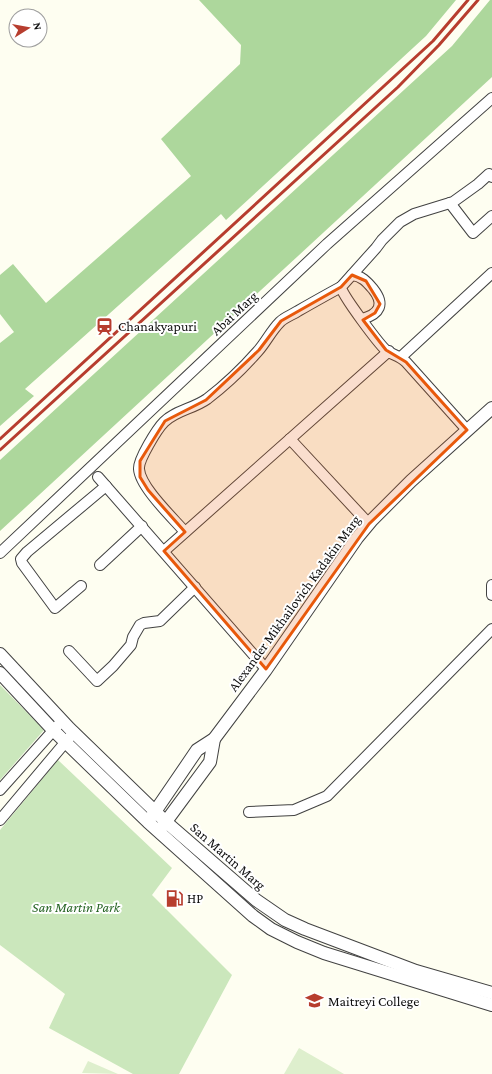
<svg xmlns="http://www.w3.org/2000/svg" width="492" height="1074" viewBox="0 0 492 1074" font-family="'Crimson Pro',serif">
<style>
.green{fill:#cbe7bc}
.forest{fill:#add79c}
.pitch{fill:#deefcd}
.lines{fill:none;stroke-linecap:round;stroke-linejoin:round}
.minor-casing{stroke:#424242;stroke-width:12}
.tertiary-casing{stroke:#424242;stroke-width:14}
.minor{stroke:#fff;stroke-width:10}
.tertiary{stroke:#fff;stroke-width:12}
.rail{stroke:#b73d2e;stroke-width:3}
.marked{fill:#e8590c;fill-opacity:0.2;stroke:#e8590c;stroke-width:3;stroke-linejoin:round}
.labels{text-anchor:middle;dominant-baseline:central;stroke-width:4;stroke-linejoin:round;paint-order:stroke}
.street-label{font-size:14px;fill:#0f0f0f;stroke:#fff}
.poi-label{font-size:14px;fill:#0f0f0f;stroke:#fff;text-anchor:start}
.park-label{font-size:14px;font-style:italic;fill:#256322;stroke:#fff}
</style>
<rect width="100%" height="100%" fill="#fefef1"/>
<!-- green -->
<g class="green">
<polygon points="0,685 44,730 0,780"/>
<polygon points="58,760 172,868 152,895 232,975 179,1074 133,1074 49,1028 65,994 0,945 0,830"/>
</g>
<!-- forest -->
<g class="forest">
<polygon points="199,0 456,0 426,36 226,220 221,214 25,389 34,396 0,426 0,343 14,332 0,314 0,275 13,264 46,303 191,176 161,139 240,64 241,45"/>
<polygon points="490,0 492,0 492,77 0,531 0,460 452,46"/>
</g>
<!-- pitch -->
<g class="pitch">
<polygon points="299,1048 344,1074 284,1074"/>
<polygon points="88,1061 118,1074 82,1073"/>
</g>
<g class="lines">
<defs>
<g id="minor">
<polyline points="450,203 473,233 492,216"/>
<path d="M352 275C362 276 367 282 373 289 385 304 380 314 362 319"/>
<polyline points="401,357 492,273"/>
<path d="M467 430 406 362C400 356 393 355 387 351 381 347 342 295 341 287L376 248 382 240 400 222 414 214 453 202 478 184 489 174 492 177"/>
<polyline points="290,439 369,524"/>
<polyline points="98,477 266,669"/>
<path d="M185 532C173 518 140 487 139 469 138 460 157 429 164 422 176 410 193 409 207 399 224 386 244 367 258 351 266 342 271 331 280 322 285 317 292 315 298 311 312 303 326 295 341 287"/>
<polyline points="164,551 389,351"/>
<polyline points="0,553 327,244 492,98"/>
<polyline points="100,565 142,526"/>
<polyline points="492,585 492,595"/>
<polyline points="81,586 55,608 22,563 21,559 27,552 106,486"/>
<polyline points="69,651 97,681 113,666 131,645 133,637 140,625 144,623 160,621 195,587"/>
<polyline points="0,790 59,724"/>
<polyline points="249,812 294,810 327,796 492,629"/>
<polyline points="0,820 74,732"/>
</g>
<g id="tertiary">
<polyline points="0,654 69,728 166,822 256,900 285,920 305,929 416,971 492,993"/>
<polyline points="0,673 53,730 148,822 253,916 271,929 297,942 324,953 492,1005"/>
<polyline points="152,816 197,750 214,739 265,671 357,538 372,520 411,481 492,408"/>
<polyline points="162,827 210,762 214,739"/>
</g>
</defs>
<!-- minor casing -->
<use href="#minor" class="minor-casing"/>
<!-- tertiary casing -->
<use href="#tertiary" class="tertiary-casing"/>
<!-- minor -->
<use href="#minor" class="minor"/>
<!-- tertiary -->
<use href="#tertiary" class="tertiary"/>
<!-- rail -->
<g class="rail">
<polyline points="0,439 433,41 468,0"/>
<polyline points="0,450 398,87 439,45 478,0"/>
</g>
</g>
<!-- marked area -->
<path class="marked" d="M352 275 366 281 380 304 375 313 363 320 386 350 406 362 467 430 369 524 266 669 164 551 185 532 148 490 140 477V461L165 421 206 400 259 350 281 321 341 287Z"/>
<!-- icons -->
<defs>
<symbol id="station-bare" viewBox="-9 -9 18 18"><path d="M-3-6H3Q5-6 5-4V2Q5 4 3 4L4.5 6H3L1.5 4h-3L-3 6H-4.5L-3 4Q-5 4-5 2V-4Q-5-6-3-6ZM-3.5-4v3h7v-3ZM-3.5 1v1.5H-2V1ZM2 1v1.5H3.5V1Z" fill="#b73d2e" stroke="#fff" stroke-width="2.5" paint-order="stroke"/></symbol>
<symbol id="fuel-bare" viewBox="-9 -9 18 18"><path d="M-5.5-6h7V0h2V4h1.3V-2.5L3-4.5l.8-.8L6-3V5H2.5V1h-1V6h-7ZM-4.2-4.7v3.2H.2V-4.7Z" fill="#b73d2e" stroke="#fff" stroke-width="2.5" paint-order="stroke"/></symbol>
<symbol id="university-bare" viewBox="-9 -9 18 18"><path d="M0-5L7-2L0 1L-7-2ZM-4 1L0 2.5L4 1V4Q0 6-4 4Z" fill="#b73d2e" stroke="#fff" stroke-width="2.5" paint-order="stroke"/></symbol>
</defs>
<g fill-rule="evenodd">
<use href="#station-bare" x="92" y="314" width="25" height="25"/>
<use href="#fuel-bare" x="162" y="886" width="25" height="25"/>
<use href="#university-bare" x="302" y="988" width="25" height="25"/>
</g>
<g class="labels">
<!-- street labels -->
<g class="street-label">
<text transform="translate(234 313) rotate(-43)">Abai Marg</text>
<text transform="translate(294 603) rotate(-54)">Alexander Mikhailovich Kadakin Marg</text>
<text transform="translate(228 856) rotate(41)">San Martin Marg</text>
</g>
<!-- poi labels -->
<g class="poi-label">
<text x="118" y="326">Chanakyapuri</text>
<text x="187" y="898">HP</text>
<text x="328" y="1001">Maitreyi College</text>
</g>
<!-- park labels -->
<g class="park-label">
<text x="76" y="907">San Martin Park</text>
</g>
</g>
<!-- north arrow -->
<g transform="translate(28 28) rotate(79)"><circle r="19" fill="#ffffff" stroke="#9f9f9f"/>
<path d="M0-3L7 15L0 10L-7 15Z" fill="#b73d2e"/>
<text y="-6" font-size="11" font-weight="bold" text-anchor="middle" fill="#0f0f0f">N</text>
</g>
</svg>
